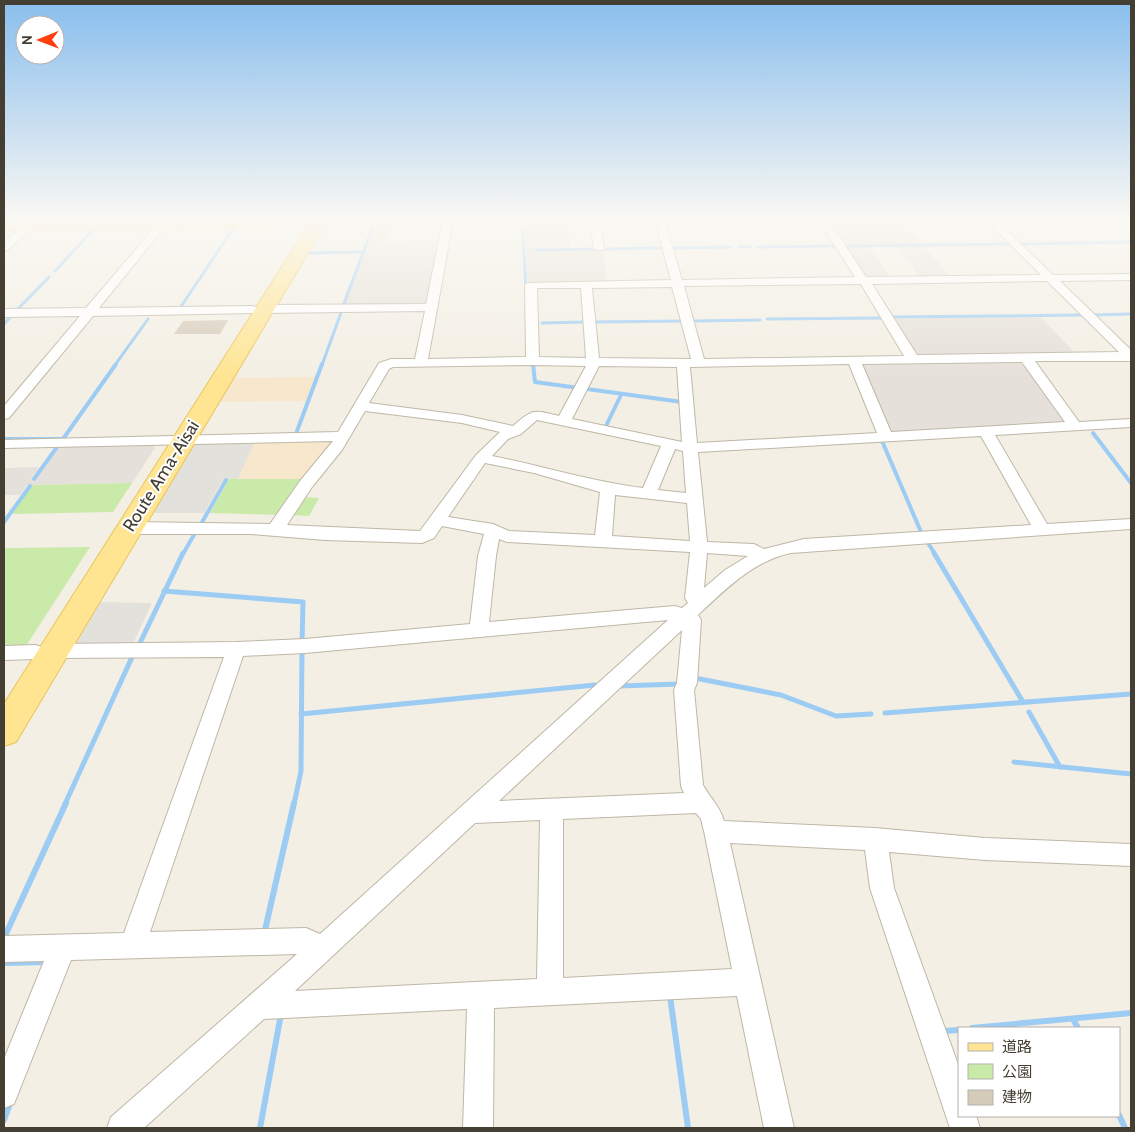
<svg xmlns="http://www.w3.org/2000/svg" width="1135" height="1132" viewBox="0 0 1135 1132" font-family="Cabin,'Noto Sans JP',sans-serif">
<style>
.commercial{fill:#f7e7cd}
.industrial{fill:#e5e0d9}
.green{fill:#caeaaa}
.parking{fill:#e3e1dc}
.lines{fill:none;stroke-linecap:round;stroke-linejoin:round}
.stream-far3{stroke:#9cccf4;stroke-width:3}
.stream-far2{stroke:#9cccf4;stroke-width:4}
.stream-far1{stroke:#9cccf4;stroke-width:5}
.stream{stroke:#9cccf4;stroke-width:6}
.building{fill:#d5cbb9}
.minor-casing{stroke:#bfb7a6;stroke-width:2}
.primary-casing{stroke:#e9c55b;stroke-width:2}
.minor{fill:#fff;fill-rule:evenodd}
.primary{fill:#ffe491;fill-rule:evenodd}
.labels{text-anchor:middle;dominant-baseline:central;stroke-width:4;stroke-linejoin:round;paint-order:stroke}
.street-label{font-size:18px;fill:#453f33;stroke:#fff}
</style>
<rect width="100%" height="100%" fill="#f3efe4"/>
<!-- commercial -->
<g class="commercial">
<polygon points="315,377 306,401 217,402 231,378"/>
<polygon points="335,440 305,479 224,479 204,513 190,445"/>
</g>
<!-- industrial -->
<g class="industrial">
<polygon points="828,221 901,221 921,244 844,245"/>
<polygon points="524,222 568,222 570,250 603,249 607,282 528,283"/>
<polygon points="375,224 391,224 386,241 441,240 427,305 344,307"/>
<polygon points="923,245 950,277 921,278 896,246"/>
<polygon points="845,246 868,246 891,278 865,277"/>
<polygon points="1040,316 1077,355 916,356 891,319"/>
<polygon points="1021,361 1025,363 1066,421 1064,424 893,433 888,430 860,365"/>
<polygon points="153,445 155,448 132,483 27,485 20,495 4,495 4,468 39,467 31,479 36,480 60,446"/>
</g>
<!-- green -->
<g class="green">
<polygon points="229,479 305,479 281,515 210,513"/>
<polygon points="132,483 113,512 12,514 32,485"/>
<polygon points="302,497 319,498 309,516 290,515"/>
<polygon points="90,547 26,646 18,650 4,650 4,552 6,548"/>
</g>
<!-- parking -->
<g class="parking">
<polygon points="255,441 238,479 223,479 204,513 150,513 190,445 198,442"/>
<polygon points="97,602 152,603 131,648 70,646"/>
</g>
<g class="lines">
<!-- stream-far3 -->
<g class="stream-far3">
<polyline points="522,222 526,288"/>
<polyline points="1020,244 1131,242"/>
<polyline points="846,246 1011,244"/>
<polyline points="739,247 750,247"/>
<polyline points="758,247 835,246"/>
<polyline points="673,248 730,247"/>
<polyline points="536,250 663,248"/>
<polyline points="307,253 363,252"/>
<polyline points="55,271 94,229"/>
<polyline points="343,306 374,224"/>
<polyline points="176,308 180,308 235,226"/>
<polyline points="16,311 49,277"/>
<polyline points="1094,315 1131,314"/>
<polyline points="891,317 1082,315"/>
<polyline points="767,319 882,318"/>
<polyline points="694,321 760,320"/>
<polyline points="592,322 684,321"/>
<polyline points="542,323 586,322"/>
<polyline points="4,324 13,314"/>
<polyline points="529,364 533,365"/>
<polyline points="115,365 148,319"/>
<polyline points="322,365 342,310"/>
</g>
<!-- stream-far2 -->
<g class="stream-far2">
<polyline points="529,364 533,364 535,382 579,388"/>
<polyline points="587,389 682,402"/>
<polyline points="605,428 621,395"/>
<polyline points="297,431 322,364"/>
<polyline points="1093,433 1131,483"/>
<polyline points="4,439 63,439 116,364"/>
<polyline points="882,441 921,532"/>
<polyline points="34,479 57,447"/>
<polyline points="4,522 30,486"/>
<polyline points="201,524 226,480"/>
<polyline points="928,543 935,554"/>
<polyline points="183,554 195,533"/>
</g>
<!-- stream-far1 -->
<g class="stream-far1">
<polyline points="934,553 1023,702"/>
<polyline points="164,591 303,602 302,643"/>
<polyline points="139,645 183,553"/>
<polyline points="695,676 695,678 781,695 836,716 871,714"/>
<polyline points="619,686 680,684"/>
<polyline points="1029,712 1060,767"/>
<polyline points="885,713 1131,694"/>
<polyline points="301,714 595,685"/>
<polyline points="1014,762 1131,774"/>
<polyline points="65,804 133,655"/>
<polyline points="294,804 301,771 302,649"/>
</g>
<!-- stream -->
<g class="stream">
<polyline points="265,930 294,803"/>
<polyline points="4,938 66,803"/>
<polyline points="4,963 47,962"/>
<polyline points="670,996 688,1128"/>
<polyline points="1073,1019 1078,1028"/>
<polyline points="972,1028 1131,1013"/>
<polyline points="942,1031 959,1030"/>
<polyline points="1119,1115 1125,1128"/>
<polyline points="4,1120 11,1101"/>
<polyline points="260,1128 281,1014"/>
</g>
</g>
<!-- building -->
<polygon class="building" points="228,320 220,334 174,334 183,321"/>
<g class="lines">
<defs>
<g id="minor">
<polygon points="31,221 35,222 35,226 8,250 4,251 4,243 27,222"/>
<polygon points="160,221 167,221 168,223 99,308 252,306 256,307 258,310 256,313 93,316 9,418 4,419 4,406 80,316 4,317 4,309 86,308"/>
<path d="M443 221H453L428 359 526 357 525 285 527 283 671 280 655 221H665L682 280 855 277 819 221H829L866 277 1041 275 987 221H997L1053 275 1131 274V280L1060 281 1131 350V361H1035L1079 422 1131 419V427L995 435 1047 524 1131 519V529L791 553C753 561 726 589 698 615L701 620 697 683 694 690 703 785C710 798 720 806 724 821L875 828 985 838 1131 844V866L985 860 889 852 894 888 959 1067V1116H976L980 1128H950L870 888 865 850 730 843 794 1128H764L737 996 494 1008 493 1128H463L467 1009 264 1019 144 1128H107L111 1117 297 954 71 960 14 1104 4 1108V1059L44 961 4 962V936L124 933 224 657 54 658 47 656 44 651 47 646 54 644 236 642 305 639 470 624 478 556 484 534 442 526 434 538 422 543 325 540 251 534H129L123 532 121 528 123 524 129 522 270 524 300 481 333 441 4 448V440L338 432 379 363 391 359H415L425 311 265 313 259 309 265 305 426 304ZM1047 281 1119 352 917 355 872 284ZM861 284 904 356 704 359 684 286ZM672 287 691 359 599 358 592 288ZM537 288H581L586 358 539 357ZM1022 362 1065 422 891 432 862 364ZM849 364 877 433 697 443 690 367ZM533 365 586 366 559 416C533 410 534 408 513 426L462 415 369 403 389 369 393 367ZM599 366 677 367 682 442 572 419ZM365 411 462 423 500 432 476 455 420 531 287 525 312 487 342 450ZM537 420 661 446 643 488C592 482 543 466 492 456L508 439 521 434ZM981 436 1031 525 804 539 764 549 754 544 707 542 698 452ZM675 449 683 451 686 493 658 490ZM485 463 534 473 600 492 595 535 509 531 493 524 448 517ZM615 495 687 503 690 541 612 536ZM499 539 507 542 690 552 685 598 688 603 682 608 675 606 489 622 496 556ZM707 553 748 556 725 570 704 588ZM668 620 320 934 306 928 150 932 243 656 305 653ZM682 630 677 683 674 690 681 786 684 793 499 801ZM696 813 701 819 704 831 732 969 563 978V819ZM540 820 537 979 295 991 475 823Z"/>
<polygon points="590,221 600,221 604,248 603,250 595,250 594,248"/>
<polygon points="35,645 42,647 45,652 42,657 35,659 4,660 4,646"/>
</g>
<polygon id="primary" points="4,221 327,221 16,742 4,746 4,704 308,226 4,230"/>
</defs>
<!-- minor casing -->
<use href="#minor" class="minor-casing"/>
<!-- primary casing -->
<use href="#primary" class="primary-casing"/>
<!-- minor -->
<use href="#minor" class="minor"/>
<!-- primary -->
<use href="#primary" class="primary"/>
</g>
<!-- sky -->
<linearGradient id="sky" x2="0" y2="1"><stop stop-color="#89beed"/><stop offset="0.58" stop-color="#faf8f3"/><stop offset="1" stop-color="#faf8f3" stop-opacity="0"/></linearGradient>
<rect width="1135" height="379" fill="url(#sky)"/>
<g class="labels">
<!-- street labels -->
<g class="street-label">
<text transform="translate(161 476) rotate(-58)">Route Ama-Aisai</text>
</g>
</g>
<!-- border -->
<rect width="1135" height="1132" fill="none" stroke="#453f33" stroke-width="10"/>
<!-- legend -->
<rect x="958" y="1027" width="162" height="90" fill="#ffffff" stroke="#b5b2ad"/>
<rect x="968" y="1043" width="25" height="8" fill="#ffe491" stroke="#b5b2ad"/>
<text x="1002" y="1052" font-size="15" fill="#453f33">道路</text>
<rect x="968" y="1064" width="25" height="15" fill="#caeaaa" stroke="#b5b2ad"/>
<text x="1002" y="1077" font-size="15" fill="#453f33">公園</text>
<rect x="968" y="1090" width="25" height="15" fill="#d5cbb9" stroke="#b5b2ad"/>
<text x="1002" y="1102" font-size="15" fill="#453f33">建物</text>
<!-- north arrow -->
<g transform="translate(40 40) rotate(269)"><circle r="24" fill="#ffffff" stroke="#b5b2ad"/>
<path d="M0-4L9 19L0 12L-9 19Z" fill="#ff3d0f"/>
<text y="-8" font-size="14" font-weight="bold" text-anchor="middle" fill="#453f33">N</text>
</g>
</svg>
